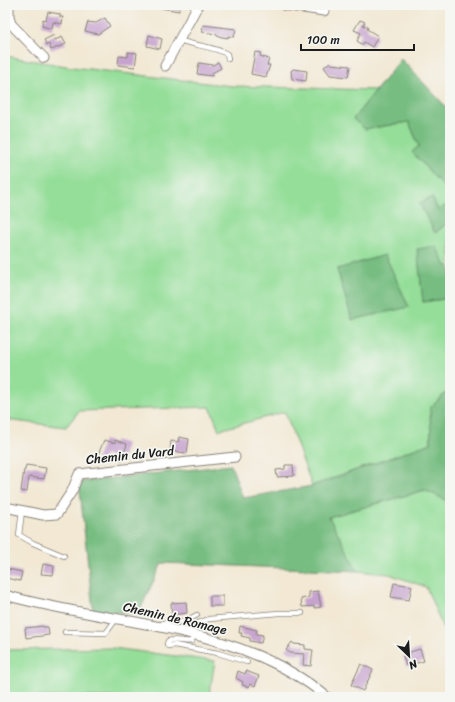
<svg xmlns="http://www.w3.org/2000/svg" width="455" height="702" viewBox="0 0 455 702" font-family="Sriracha,sans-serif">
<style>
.green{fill:#94de99;stroke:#587d5a}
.forest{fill:#77bd81;stroke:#4a6c4e}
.building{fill:#c6a3cf}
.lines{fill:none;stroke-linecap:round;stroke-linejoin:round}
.service-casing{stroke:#878278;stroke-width:6}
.minor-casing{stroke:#878278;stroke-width:11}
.service{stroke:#fff;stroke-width:4.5}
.minor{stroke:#fff;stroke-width:9}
.labels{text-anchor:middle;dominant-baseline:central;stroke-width:3.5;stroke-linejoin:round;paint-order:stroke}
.street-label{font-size:13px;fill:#1c1c1c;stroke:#f6f6f2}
</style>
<rect width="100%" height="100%" fill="#f6f6f2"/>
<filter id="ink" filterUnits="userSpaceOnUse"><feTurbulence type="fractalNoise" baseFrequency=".025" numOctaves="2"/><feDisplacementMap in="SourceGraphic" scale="8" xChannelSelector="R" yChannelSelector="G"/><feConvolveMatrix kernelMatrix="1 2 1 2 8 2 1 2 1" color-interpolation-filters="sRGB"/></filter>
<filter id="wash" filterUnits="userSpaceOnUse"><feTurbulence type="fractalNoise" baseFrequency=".012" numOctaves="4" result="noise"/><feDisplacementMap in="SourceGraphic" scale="16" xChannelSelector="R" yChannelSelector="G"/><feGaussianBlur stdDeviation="0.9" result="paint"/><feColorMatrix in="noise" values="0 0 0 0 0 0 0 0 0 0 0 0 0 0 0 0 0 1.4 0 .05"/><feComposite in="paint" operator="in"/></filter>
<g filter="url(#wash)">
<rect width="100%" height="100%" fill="#f2e8d3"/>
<!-- green -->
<g class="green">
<polygon points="5,56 72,67 232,86 376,90 354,118 365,129 409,122 419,146 413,152 450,194 450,203 438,211 435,233 450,221 450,266 446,267 423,302 450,298 450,389 430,408 431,443 312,486 285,412 219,430 210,407 79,411 66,427 5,420"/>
<polygon points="425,490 450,502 450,645 426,587 389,574 358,571 328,517"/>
<polygon points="112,648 215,661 209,697 5,697 5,650"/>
</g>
<!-- forest -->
<g class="forest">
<polygon points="401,59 450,111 450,194 412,152 419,146 409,122 365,129 353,119"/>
<polygon points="432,197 438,210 450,203 450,221 435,233 419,203"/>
<polygon points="436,246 446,266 450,266 450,298 423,302 417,249"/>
<polygon points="385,255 409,307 352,320 337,269"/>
<polygon points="450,389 450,502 425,490 329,517 358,571 162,563 138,614 93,610 79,482 231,465 243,498 312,486 431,443 430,408"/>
</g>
<g id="blocks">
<!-- building -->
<g class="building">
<polygon points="161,5 180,5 179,11 161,8"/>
<polygon points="48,12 60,14 60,17 63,17 62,24 53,22 52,29 42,26 43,19 46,20"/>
<polygon points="105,18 110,26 98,34 85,31 88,22 96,23"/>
<polygon points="360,20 365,22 363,25 368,27 367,29 378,36 372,47 364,42 363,45 357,41 361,33 354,30"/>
<polygon points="203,25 236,29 234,37 228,36 228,38 217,36 217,34 202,32"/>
<polygon points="54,35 55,40 62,37 66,44 51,50 49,44 47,45 44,40"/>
<polygon points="149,35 162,39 160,49 147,46"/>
<polygon points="128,52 137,53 135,67 118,65 119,56 128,57"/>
<polygon points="255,52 261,53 260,56 269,59 267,65 270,65 266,77 251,74"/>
<polygon points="218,62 221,68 212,73 212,76 197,74 199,63 213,65"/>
<polygon points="330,62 331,64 350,66 348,77 330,75 324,67"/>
<polygon points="293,69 307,71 306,81 292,79 291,71"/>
<polygon points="179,437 189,439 187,453 170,451 171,441 178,442"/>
<polygon points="104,440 115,443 115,440 127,444 122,460 105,455 103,461 96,460"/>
<polygon points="26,465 46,468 44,479 29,477 27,492 21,491 24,470 25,470"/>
<polygon points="285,465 293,465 294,476 277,477 276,470 285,469"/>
<polygon points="43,564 54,566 53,575 41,574"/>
<polygon points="8,569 22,572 20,581 6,578"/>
<polygon points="394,583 412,586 409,600 391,597"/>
<polygon points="318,591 321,607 315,608 315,606 302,607 301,599 309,597 309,592"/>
<rect x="210" y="596" width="13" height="10"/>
<polygon points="186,602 187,613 172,615 171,603"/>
<polygon points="43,626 43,627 48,627 49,635 26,638 25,628"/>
<polygon points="240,626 257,630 256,634 263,635 261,643 250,641 250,638 241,636 242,633 239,633"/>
<polygon points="292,642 294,644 305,645 305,649 313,650 311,666 303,665 304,654 290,653 286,650"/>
<polygon points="420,649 424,661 406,666 403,656 410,654 410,652"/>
<polygon points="361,664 373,670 363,691 351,685"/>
<polygon points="238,671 245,674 246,671 259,676 255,686 250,684 249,687 242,685 243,682 236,678"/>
</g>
</g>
</g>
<g filter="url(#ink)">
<use href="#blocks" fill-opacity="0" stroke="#878278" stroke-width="1"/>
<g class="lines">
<defs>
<g id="service">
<path d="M179 40C195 46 213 46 227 54L228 59"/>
<polyline points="22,511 19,535 33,543 64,556"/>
<polyline points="159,626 163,623 186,621 197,615"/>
<polyline points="65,632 106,633 117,618"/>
<path d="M247 662 218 653 174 645 168 646 167 644 168 641C176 638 184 643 192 641L193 636 189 633 188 629 190 626 209 619 279 613H302"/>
</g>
<g id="minor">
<polyline points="9,5 9,16 11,24 44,58"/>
<polyline points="283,5 324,11"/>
<polyline points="165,66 198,5"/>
<polyline points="5,507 43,515 57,514 72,491 79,474 235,457"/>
<path d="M5 595C113 626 236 622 327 697"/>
</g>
</defs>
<!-- service casing -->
<use href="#service" class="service-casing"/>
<!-- minor casing -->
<use href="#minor" class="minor-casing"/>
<!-- service -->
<use href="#service" class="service"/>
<!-- minor -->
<use href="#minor" class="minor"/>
</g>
</g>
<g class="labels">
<!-- street labels -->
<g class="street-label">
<text transform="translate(130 455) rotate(-6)">Chemin du Vard</text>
<text transform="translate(175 618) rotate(13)">Chemin de Romage</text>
</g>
</g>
<!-- margin -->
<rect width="455" height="702" fill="none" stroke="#f6f6f2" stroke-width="20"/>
<!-- north arrow -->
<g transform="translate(409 656) rotate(155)" stroke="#f6f6f2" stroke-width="3" paint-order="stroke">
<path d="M0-3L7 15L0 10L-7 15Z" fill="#1c1c1c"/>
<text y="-6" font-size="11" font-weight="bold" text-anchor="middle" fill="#1c1c1c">N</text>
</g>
<!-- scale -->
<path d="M301 44v6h113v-6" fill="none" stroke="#1c1c1c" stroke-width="2"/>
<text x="307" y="44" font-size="12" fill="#1c1c1c" stroke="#f6f6f2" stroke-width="3" paint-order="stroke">100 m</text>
</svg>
